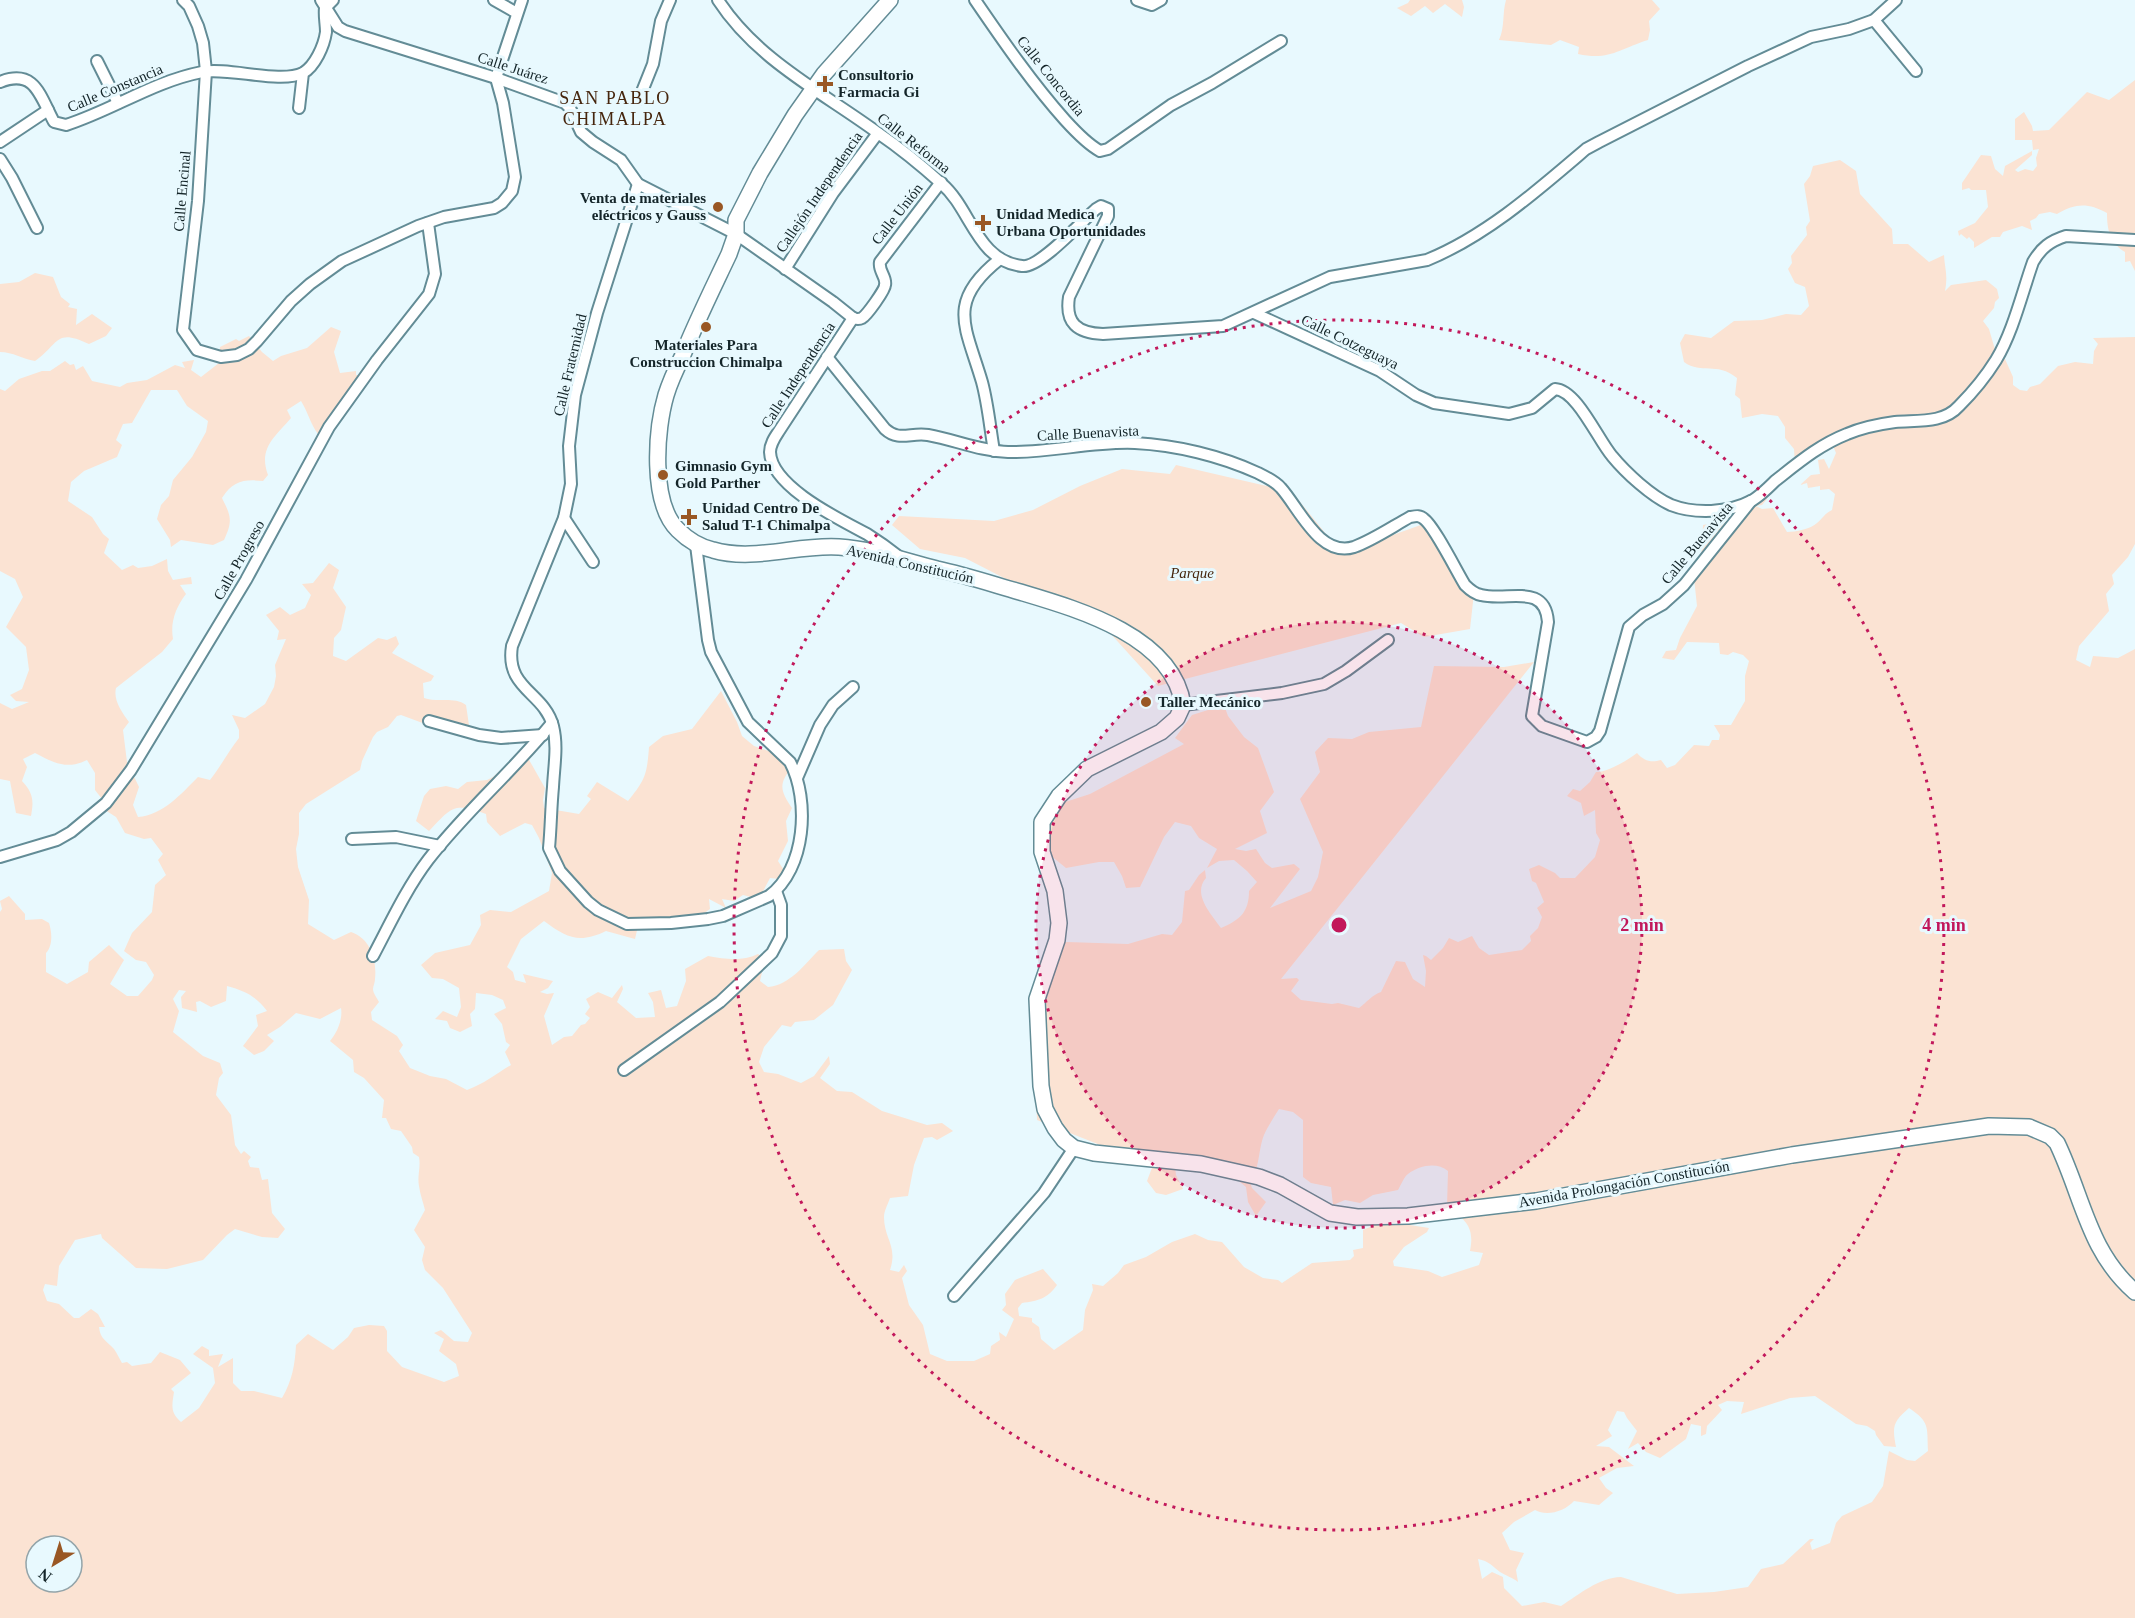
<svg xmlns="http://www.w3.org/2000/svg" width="2135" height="1618" viewBox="0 0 2135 1618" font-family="Georgia,serif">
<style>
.green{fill:#fbe3d3;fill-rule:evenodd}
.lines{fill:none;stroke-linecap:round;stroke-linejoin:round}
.minor-casing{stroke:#638c96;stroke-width:14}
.secondary-casing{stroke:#638c96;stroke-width:18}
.minor{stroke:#fff;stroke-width:10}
.secondary{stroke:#fff;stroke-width:15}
.ring{fill:none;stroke:#c2185b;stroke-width:3;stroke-dasharray:3 6}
.poi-dot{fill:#995724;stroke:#e8f9fe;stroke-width:2}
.labels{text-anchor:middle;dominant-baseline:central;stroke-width:6;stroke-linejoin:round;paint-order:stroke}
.street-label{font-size:15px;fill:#142529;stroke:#e8f9fe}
.poi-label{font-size:15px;font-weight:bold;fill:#142529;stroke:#e8f9fe;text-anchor:start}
.park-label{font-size:15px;font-style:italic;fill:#47270e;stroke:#e8f9fe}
.quarter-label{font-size:18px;letter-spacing:1.5px;fill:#46260e;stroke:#e8f9fe}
.centre{fill:#c2185b;stroke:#e8f9fe;stroke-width:3}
.ring-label{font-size:18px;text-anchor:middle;font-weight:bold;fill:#c2185b;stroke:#e8f9fe;stroke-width:6;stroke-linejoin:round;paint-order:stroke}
</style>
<rect width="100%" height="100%" fill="#e8f9fe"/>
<!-- green -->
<g class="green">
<polygon points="1410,0 1462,0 1464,7 1462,17 1445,4 1433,13 1425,6 1411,16 1397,8 1408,3"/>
<path d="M1506 0H1652L1660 9 1649 21 1650 30 1648 40C1619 49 1609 61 1578 54L1579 47 1560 40 1551 45 1499 40C1505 27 1502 14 1506 0Z"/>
<path d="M2135 80V271L2130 261 2125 262V252C2110 243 2107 230 2107 213 2088 203 2076 203 2057 214L2050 212 2039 214 2036 218 2030 221 2032 230 2022 226 2003 232 2000 237H1992L1974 248V242L1969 237 1967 239 1961 234 1959 236 1958 231 1975 223 1988 207 1986 190H1971L1969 188 1962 190V183L1981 155 1991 156 1995 169 2003 176 2005 166 2032 151V155L2015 170 2018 172 2025 169 2033 171 2037 166 2036 158 2039 149 2033 150 2032 140H2015V119L2024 112 2032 126 2033 131 2049 130 2087 92 2109 100Z"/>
<path d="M1840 160 1856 171 1860 194 1892 229 1893 244H1908L1929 262 1944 255C1945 270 1948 275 1945 291L1951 285 1986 280 1997 289 1999 298 1995 302 1994 308 1983 321 1989 329 1996 353 2005 359 2013 377V385L2020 390 2027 391 2030 387 2040 384 2058 366 2075 362 2093 364 2094 351 2098 344 2093 338 2135 337V544L2128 557 2112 575 2114 584 2106 594 2109 611 2079 646 2076 660 2090 667 2093 656 2118 658 2135 649V1618H0V912L2 909 0 901 9 896 25 914V920L42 919 49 923C52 932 53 946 46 953V972L67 984 88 972 89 962 109 945 124 960 110 984 127 996H138L152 980 154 975 146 962 136 960 124 951 132 933 152 912 155 885 166 875 158 860 163 854 151 838 144 839 125 833 116 817 105 810 102 799 95 790V773L87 760C67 770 54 763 35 753L23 759 27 767 22 781C33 793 34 800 31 816L16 813 10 781 0 779V703L12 709 29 702 16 701 10 695 22 689 29 670 26 647 6 627 23 597 15 579 0 571V389L5 391 19 379 42 371H50L65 361 70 365 74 364 76 370 83 366 92 381 120 387 127 383 147 380 175 365 185 368 182 362 194 360 191 370 201 377 219 363 220 347 236 339 239 341 249 336 262 352 273 361 281 356 307 348 331 327 341 331 334 352 340 373 356 371V375H360L332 433 318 434C310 423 308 412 301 401L287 410 291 418C275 437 258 448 268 475L263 481C244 479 233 481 222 498 231 516 233 521 224 540L213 545 181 540 171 547 170 540 157 519 161 505 169 496 173 480 192 457 206 432 208 421 187 406 177 390H151L132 423 123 424 116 440 122 445 117 457 84 471 71 482 68 501 92 517 103 534 109 539 104 553 122 570 133 565 138 568 152 566 167 559 168 571 173 580 191 577 192 584 180 585 186 594C176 607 170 622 173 639L162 652 116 688C113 700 122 712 129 722L123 730 127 762 139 787 133 805 138 817C163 815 181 794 198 777L210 780C221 766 228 752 239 738V730L232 715 245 718 265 704 274 687 276 676 275 665 286 639 277 640 279 631 266 615 280 607 290 615 305 608 311 595 302 584 313 583 329 563 339 570 333 588 346 607 341 630 334 638 333 656 346 661 378 638 387 640 396 636 399 644 392 653 434 676 431 681 423 683 424 698C438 703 454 696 466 705L470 732 428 725 401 715 397 716 388 727 377 732 373 737 362 761 360 770 306 804 299 813V834L296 849 298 867 309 900 308 924 334 940 351 932C371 939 377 960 375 979 375 983 373 986 373 989 373 993 377 998 379 1002L371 1012 372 1020 397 1036 403 1045 399 1051 410 1068 430 1076 446 1079 467 1090C484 1084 496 1074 511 1065L505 1052 510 1045 506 1042 502 1024 494 1014 506 1008 503 1000 492 995 476 993 475 1009 470 1014 472 1026 460 1032 450 1028 447 1021 435 1019 443 1011 457 1017 461 1007 459 988 443 979 432 978 421 965 435 953 470 945 481 925 480 915 490 910 511 912 549 891 552 873 539 838 532 825 525 823 500 836 487 822 486 814C453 802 452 807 429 831L416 821 424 796 430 789 446 786 458 789 467 782 487 780 493 777 506 765 528 758 545 788 543 800 544 808 579 814 591 799 587 796 597 782 628 801C645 780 647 775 649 747L663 736 692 729 721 691 737 722 742 736 754 746 788 758 793 766C778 784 780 790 792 808L786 821 788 841 778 861 787 875 779 879 770 878 759 899 743 895 734 901 722 899 726 908 709 899 710 909 684 927 638 926 635 939 606 931C579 944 567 938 544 921L521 939 507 967 513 972 515 980 526 983 523 974 553 981 548 988 540 992 547 994 554 993 544 1016 552 1045 564 1037 572 1036 581 1025 585 1024 590 1018 585 1014 590 1007 586 999 598 992 612 998 622 985 623 989 617 1002 636 1018 655 1017 653 1002 648 993 661 990 666 1008 677 1006 686 981 685 969 708 956C726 959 741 962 758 954L765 959 760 981 768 987C790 985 804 965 819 950L844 949 846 961 852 970 833 1005 814 1020 795 1022 791 1027 782 1025 764 1047 759 1062 764 1072 778 1074 801 1083 814 1076 829 1056 830 1064 820 1078 837 1091 852 1092 882 1111 927 1125 942 1123 953 1131 937 1140 932 1137 924 1138 914 1165 908 1196 890 1198C888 1204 884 1211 884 1217 884 1239 898 1246 890 1270L899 1272 904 1265 907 1271 902 1278 909 1305 923 1325 930 1354 947 1361H974L990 1354 991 1346 1000 1340 999 1332 1006 1337 1014 1319 1002 1310 1006 1305 1005 1294 1015 1280 1043 1269 1057 1285C1047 1299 1038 1301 1022 1303L1018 1308 1019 1316 1032 1318V1322L1039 1327 1041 1339 1054 1350 1083 1330 1085 1310 1093 1290 1092 1284 1103 1286 1118 1273 1124 1265 1146 1257 1172 1242 1195 1234 1208 1240 1222 1242 1244 1267 1263 1278 1278 1280 1282 1283 1312 1263 1350 1260 1354 1256 1353 1250 1363 1248V1230L1384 1221 1429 1228 1427 1232 1404 1247 1393 1261 1394 1266 1428 1271 1442 1277 1479 1265 1483 1253 1470 1251C1475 1226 1465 1220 1447 1206L1448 1171C1437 1162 1420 1165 1408 1174 1404 1177 1401 1185 1398 1190L1373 1195 1360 1203 1345 1200 1333 1205 1331 1187 1311 1183 1303 1177V1120L1293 1112 1279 1109C1274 1117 1268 1126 1264 1135 1258 1150 1260 1169 1250 1182L1252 1188 1266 1202 1256 1216 1248 1202 1246 1187 1224 1169 1175 1167 1176 1175 1183 1189 1166 1195 1156 1193 1147 1181 1153 1165 1137 1148 1128 1156 1037 1120 1032 992 1055 945 1067 942 1128 944 1162 934 1172 935 1182 922 1185 891 1189 890 1199 875 1205 870 1206 878C1192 894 1211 914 1221 928 1240 920 1249 912 1249 891L1257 882 1247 871 1234 860 1219 861 1207 868 1217 849 1199 838 1191 826 1175 822 1164 837 1140 887 1126 888 1122 876 1114 862H1099L1066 868 1039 846 1056 805 1090 794 1184 744 1175 738 1192 715 1224 705 1228 716 1244 737 1258 748 1274 792 1260 811 1267 833 1235 849 1246 851 1256 849 1265 863 1272 868 1294 864 1300 869 1270 908 1311 891 1318 877 1323 852 1300 799 1320 772 1315 752 1328 738 1352 739 1369 732 1421 727 1434 666 1504 667 1534 662 1281 979 1297 978 1299 980 1291 991 1301 1000 1332 1004 1338 1003 1359 1008C1367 1002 1372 995 1381 992L1396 961 1405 962 1413 979 1425 987 1426 971 1423 955 1426 956 1431 960 1443 948 1449 938 1458 942 1472 936 1479 948 1489 955 1522 950 1531 941 1530 936 1538 928 1542 917 1537 908 1544 902 1536 883 1532 881 1529 869 1539 865 1555 873 1560 878H1575L1595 857 1600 840 1596 833 1595 810 1584 816 1581 803 1567 796 1573 789 1580 791 1590 782 1596 772C1606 773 1628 760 1637 753 1644 761 1651 763 1661 760L1667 768 1675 765 1694 745 1709 746 1712 740H1719L1720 735 1714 725H1731L1745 701V676L1749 661 1743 655 1733 652 1728 655 1720 654 1719 643 1687 642 1674 660 1662 658 1666 651 1676 650 1680 638 1697 606 1694 578 1701 559 1703 525 1708 524 1711 520 1733 514 1760 486 1768 492 1767 499 1762 505 1756 506 1762 509 1773 508 1787 532C1795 532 1811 529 1817 523 1823 518 1824 514 1832 510L1835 494 1829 489 1820 490V486L1808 488 1807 483 1800 485 1811 475 1820 474 1818 460 1824 459 1829 469 1836 453 1831 441 1795 466 1794 449 1785 438V427L1778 416 1762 414 1742 418 1740 399 1735 395 1737 378C1716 361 1702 375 1684 362L1680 343 1685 334 1711 338 1734 321 1762 320 1786 314 1801 315 1809 306 1805 287 1795 283 1788 269 1792 263 1791 256 1807 235 1806 227 1810 221 1804 184 1810 176 1813 166ZM227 986C245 991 256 996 267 1011L256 1015 258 1026 243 1046 254 1055 264 1051 274 1041 267 1035 280 1027 296 1013 320 1019 341 1008C343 1019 337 1033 330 1041L353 1060 354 1072 364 1078 384 1100 382 1118H386L391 1129 401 1131 412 1147 413 1153 419 1157C421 1167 417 1176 419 1186 420 1194 423 1202 425 1210L414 1230 425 1247 422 1260 425 1270 443 1288 472 1333 468 1342 454 1341 441 1330 434 1333 444 1339 439 1351 456 1364 459 1376 444 1382 402 1367 387 1351V1331L384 1326 369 1325 354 1328 348 1337 333 1350 308 1334 296 1345C295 1365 292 1381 282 1398L254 1391H241L233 1383V1358L218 1367 223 1354 209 1356V1350L202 1346 193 1354 213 1368 215 1383 199 1408 181 1422C170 1413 172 1405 174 1392L171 1389 191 1373 180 1360 160 1352 151 1363 132 1366 127 1362 122 1363C119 1358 117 1353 114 1349 107 1341 100 1339 99 1327H105L98 1314 91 1309 79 1318H74L59 1304 47 1301 43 1290 45 1284 57 1286 59 1266 75 1240 101 1234 102 1238 136 1268 167 1269 203 1260 227 1235 235 1229 262 1237 278 1238 285 1229 272 1213 268 1179 262 1180 259 1168 250 1167 248 1161 251 1157 244 1151 241 1154 235 1145 231 1115 216 1095 219 1078 223 1073 220 1063 203 1056 173 1032 179 1011 173 999 179 990 186 991 181 997 182 1008 197 1012 196 1002 200 1001 211 1007 226 1001ZM1815 1396 1856 1424 1867 1426 1875 1431 1876 1435 1884 1446 1896 1447C1892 1426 1893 1422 1909 1408 1930 1422 1927 1427 1928 1451L1915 1461 1907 1460 1889 1451 1883 1486 1872 1502 1842 1516 1836 1523 1830 1543 1812 1550 1810 1543 1814 1539H1810L1783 1564 1761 1569 1748 1587 1714 1592 1677 1594 1621 1577C1598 1578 1580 1594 1561 1606L1544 1602 1522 1606 1504 1588 1503 1577 1492 1572 1482 1579 1478 1559C1489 1561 1492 1566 1500 1572 1506 1576 1512 1577 1518 1582L1516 1570 1524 1553 1510 1550 1502 1533 1514 1522 1535 1510C1547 1517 1565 1511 1574 1501L1599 1505 1613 1493 1606 1488 1599 1478 1617 1468 1634 1466 1609 1447 1596 1446 1612 1436 1608 1430 1617 1411 1624 1412 1627 1418 1637 1431 1628 1449 1638 1443 1646 1452 1660 1458 1686 1439 1691 1424 1701 1426V1436L1706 1434 1707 1426 1722 1410 1718 1405 1727 1401 1744 1402 1741 1414 1790 1398ZM36 1546H72V1582H36Z"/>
<path d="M35 273 53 277 61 297 70 304 68 307 77 309 76 325 92 314 112 328 106 336 89 344C55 328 60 343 35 361 22 359 13 352 0 352V284L19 282Z"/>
<polygon points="1176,465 1292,492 1334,544 1354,549 1429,522 1474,593 1470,629 1424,637 1401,623 1158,686 1109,632 965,558 920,549 892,525 899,516 994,521 1033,510 1080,486 1122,469 1170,474"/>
</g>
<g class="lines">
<defs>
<g id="minor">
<polyline points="183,0 189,6 198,26 203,43 206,71 198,201 183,330 197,350 221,357 237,355 249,349 257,341 291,301 310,284 342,261 418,226 444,217 494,208 502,203 512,191 515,177 503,103 496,78 522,0"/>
<polyline points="321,0 338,27 345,31 496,78 565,103 570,108 581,132 593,142 621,160 638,184 736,234 833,302 853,318"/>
<polyline points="494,0 517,13"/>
<path d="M718 0C757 60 822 92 878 133 900 148 922 166 942 184 971 209 977 261 1022 266 1039 269 1082 221 1096 209L1101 206 1108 209V216L1069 297C1065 323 1077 333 1103 334L1223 326 1330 277 1427 260C1486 236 1538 190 1586 149L1599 142 1748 66 1811 37 1849 29 1874 20 1896 0"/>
<path d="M975 0C1003 41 1032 83 1065 120 1075 131 1087 144 1100 151L1108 149 1171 105 1212 83 1281 41"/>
<polyline points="1137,0 1152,5 1161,0"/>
<polyline points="1874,20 1916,71"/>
<polyline points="97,61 118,103"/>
<path d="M0 82C35 68 40 96 54 122L66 125C113 110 152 82 202 72 229 67 280 84 303 73"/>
<polyline points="639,99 653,64 661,21 670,0"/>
<path d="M299 108 303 73C315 66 324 46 326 32 326 24 324 16 325 8L333 0"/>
<polyline points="0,142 48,110"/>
<polyline points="0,159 12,178 37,228"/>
<path d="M638 184 597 313 575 395 569 446 571 484 564 518 512 646C505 689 544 692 553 726 558 746 554 766 553 787 551 807 551 827 549 848L560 871 588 902 598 910 627 924 671 923 708 919 723 916 769 896C806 869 810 800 790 762L748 722 711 652 708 640 696 545"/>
<polyline points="785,269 833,193 878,133"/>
<path d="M1254 313 1380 371 1416 395 1434 403 1509 414 1532 408 1555 389C1577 390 1598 440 1612 456 1626 473 1651 496 1671 505 1694 514 1729 513 1751 501 1759 497 1768 488 1775 481 1798 463 1819 445 1847 434 1861 428 1880 424 1895 422 1917 420 1943 424 1959 406 1972 393 1986 376 1996 360 2013 332 2022 293 2033 262 2041 248 2050 241 2066 236L2135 240"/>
<path d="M853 318 779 431C775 437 770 444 770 452 771 487 841 520 867 534 878 541 888 548 898 556"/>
<path d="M853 318C857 319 858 320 862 318 867 315 885 290 885 285 887 277 878 271 880 262L941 182"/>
<path d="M827 357 885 429C899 442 911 432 928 435 956 440 979 451 1008 452 1050 453 1093 441 1135 443 1176 445 1221 456 1258 473 1266 477 1275 481 1281 488 1299 508 1320 558 1354 547 1373 540 1392 527 1410 517 1416 516 1420 515 1424 519 1434 526 1457 572 1465 585 1470 590 1475 594 1481 595 1507 602 1545 582 1548 622L1532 716 1542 726 1587 742 1596 737 1600 731 1629 627 1643 615 1663 604 1684 585 1751 501"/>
<path d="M994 451C990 428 988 404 982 382 966 327 945 302 1000 259"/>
<polyline points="564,518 593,562"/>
<polyline points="1183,705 1282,693 1324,684 1346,671 1388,640"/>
<polyline points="429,721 479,735 501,738 543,735"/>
<polyline points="797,778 820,725 833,705 853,687"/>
<polyline points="352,839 396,837 440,846"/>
<polyline points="0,857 57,840 71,832 106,803 131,770 246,580 329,427 377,360 429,294 435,274 428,223"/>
<path d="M373 956C390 924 406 889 428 860 466 811 513 771 552 723"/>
<polyline points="624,1070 720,1002 772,953 781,936 781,905 776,891"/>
<polyline points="954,1296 1044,1193 1074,1148"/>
</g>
<path id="secondary" d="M890 0 824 74 795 115 760 173 736 220V234L729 254C713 288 696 322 682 357 676 369 670 382 666 395 656 429 650 503 678 530 688 540 699 547 713 550 754 562 798 544 839 547 872 549 905 561 937 569 965 575 992 584 1020 592 1077 609 1173 636 1183 705L1177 718 1161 732 1087 769 1059 796 1042 822V852L1055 891 1059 923 1057 940 1037 999 1041 1086 1045 1109 1055 1128 1064 1140 1074 1148 1094 1153 1201 1164 1259 1177 1280 1185 1330 1213 1357 1217 1408 1216 1536 1201 1792 1155 1989 1126 2029 1127 2050 1136 2057 1143C2083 1197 2088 1251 2135 1292"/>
</defs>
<!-- minor casing -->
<use href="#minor" class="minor-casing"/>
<!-- secondary casing -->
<use href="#secondary" class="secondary-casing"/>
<!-- minor -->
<use href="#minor" class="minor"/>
<!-- secondary -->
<use href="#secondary" class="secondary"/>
</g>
<!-- distance rings -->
<circle cx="1339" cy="925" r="303" fill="#c2185b" fill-opacity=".12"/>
<g class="ring">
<circle cx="1339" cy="925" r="303"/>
<circle cx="1339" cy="925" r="605"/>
</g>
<!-- markers -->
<g class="poi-dot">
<path d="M822 75h6v6h6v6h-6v6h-6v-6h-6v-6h6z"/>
<circle cx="718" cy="207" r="6"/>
<path d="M980 214h6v6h6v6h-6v6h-6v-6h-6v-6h6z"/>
<circle cx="706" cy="327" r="6"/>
<circle cx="663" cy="475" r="6"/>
<path d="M686 508h6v6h6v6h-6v6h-6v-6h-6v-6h6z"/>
<circle cx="1146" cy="702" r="6"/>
</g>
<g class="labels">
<!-- street labels -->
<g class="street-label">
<text transform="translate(513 68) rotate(18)">Calle Juárez</text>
<text transform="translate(1051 76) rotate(51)">Calle Concordia</text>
<text transform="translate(115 88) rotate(-23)">Calle Constancia</text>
<text transform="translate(914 143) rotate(38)">Calle Reforma</text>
<text transform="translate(182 191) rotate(-85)">Calle Encinal</text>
<text transform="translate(819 192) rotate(-56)">Callejón Independencia</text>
<text transform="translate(897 214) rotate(-52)">Calle Unión</text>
<text transform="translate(1350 342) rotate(26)">Calle Cotzeguaya</text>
<text transform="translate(570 365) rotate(-77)">Calle Fraternidad</text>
<text transform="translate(798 375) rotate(-57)">Calle Independencia</text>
<text transform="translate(1088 433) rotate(-3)">Calle Buenavista</text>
<text transform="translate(1697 543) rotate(-50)">Calle Buenavista</text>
<text transform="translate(239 560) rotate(-61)">Calle Progreso</text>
<text transform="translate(910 564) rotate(13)">Avenida Constitución</text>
<text transform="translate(1624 1184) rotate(-10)">Avenida Prolongación Constitución</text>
</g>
<!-- poi labels -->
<g class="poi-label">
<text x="838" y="75">Consultorio<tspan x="838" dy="17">Farmacia Gi</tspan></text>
<text x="706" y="198" text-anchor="end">Venta de materiales<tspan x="706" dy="17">eléctricos y Gauss</tspan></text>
<text x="996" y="214">Unidad Medica<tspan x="996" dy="17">Urbana Oportunidades</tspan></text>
<text x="706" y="345" text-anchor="middle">Materiales Para<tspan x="706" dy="17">Construccion Chimalpa</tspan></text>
<text x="675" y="466">Gimnasio Gym<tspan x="675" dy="17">Gold Parther</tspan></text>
<text x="702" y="508">Unidad Centro De<tspan x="702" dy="17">Salud T-1 Chimalpa</tspan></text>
<text x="1158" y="702">Taller Mecánico</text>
</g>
<!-- park labels -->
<g class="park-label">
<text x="1192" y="573">Parque</text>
</g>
<!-- quarter labels -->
<g class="quarter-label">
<text x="615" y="98">SAN PABLO<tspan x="615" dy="21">CHIMALPA</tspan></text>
</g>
</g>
<circle cx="1339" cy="925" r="9" class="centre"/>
<g class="ring-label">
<text x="1642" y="931">2 min</text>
<text x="1944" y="931">4 min</text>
</g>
<!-- north arrow -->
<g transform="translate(54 1564) rotate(218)"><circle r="28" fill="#e8f9fe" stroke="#93a4a9" stroke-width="1.5"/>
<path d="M0-4.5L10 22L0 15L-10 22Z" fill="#995724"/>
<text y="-9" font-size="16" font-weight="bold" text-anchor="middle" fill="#142529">N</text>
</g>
</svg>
